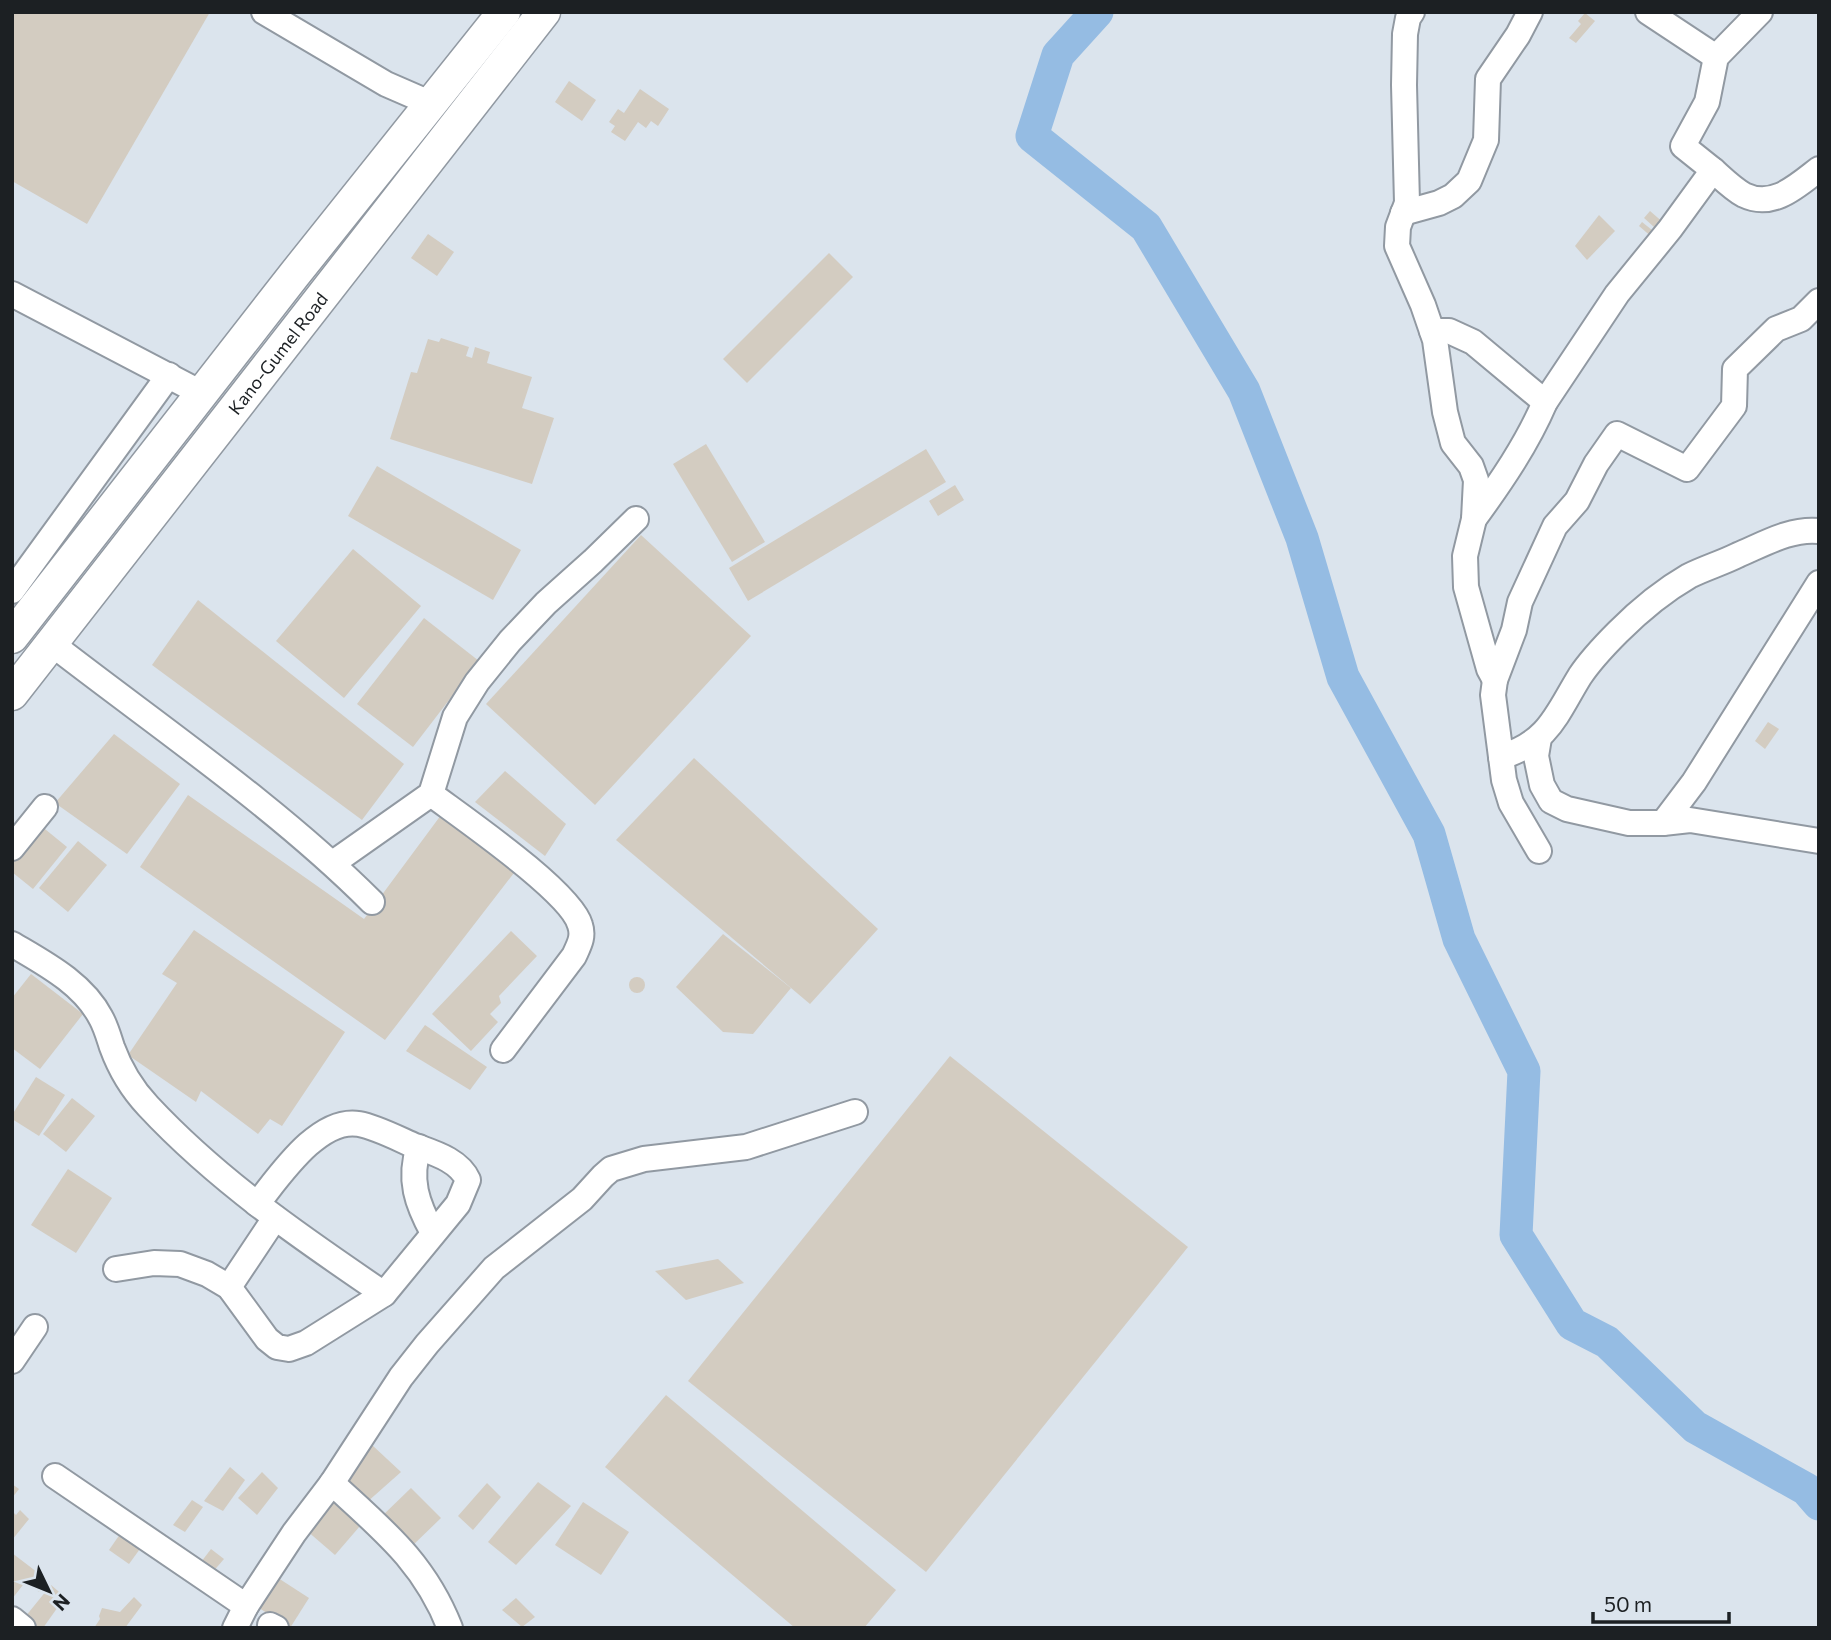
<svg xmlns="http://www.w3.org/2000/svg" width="1831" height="1640" viewBox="0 0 1831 1640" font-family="Commissioner,sans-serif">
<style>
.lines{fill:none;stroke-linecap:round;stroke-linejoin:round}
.river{stroke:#95bce3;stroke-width:33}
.building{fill:#d3ccc1}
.minor-casing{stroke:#9199a2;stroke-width:28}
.major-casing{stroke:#9199a2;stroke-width:35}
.minor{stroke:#fff;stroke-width:24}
.major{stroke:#fff;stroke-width:32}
.labels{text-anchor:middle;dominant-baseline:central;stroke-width:7;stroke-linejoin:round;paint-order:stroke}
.street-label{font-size:18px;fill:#1c2023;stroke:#dbe4ed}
</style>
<rect width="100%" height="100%" fill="#dbe4ed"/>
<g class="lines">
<!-- river -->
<polyline class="river" points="1097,12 1058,55 1032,136 1146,227 1244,391 1302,538 1343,677 1429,834 1459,939 1524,1071 1516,1235 1572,1324 1607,1342 1695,1427 1806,1489 1819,1504"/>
</g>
<!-- building -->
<g class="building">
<polygon points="12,12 210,12 87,224 12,181"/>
<polygon points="1585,13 1595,21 1576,43 1569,38 1581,24 1578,21"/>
<polygon points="569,81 596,100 582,121 555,102"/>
<polygon points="640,89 669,109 658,126 651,121 646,128 638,122 625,141 611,132 615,126 609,122 618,109 624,113"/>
<polygon points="1650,211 1665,224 1653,238 1639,226 1642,222 1652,230 1654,227 1644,218"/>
<polygon points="1599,215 1615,231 1587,260 1575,246"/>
<polygon points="428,234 454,252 437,276 411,258"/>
<polygon points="829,253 853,277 747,383 723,359"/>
<polygon points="441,338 469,347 466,356 472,358 475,347 490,352 487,363 532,377 522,408 554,418 532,484 390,439 411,372 417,373 428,339 439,342"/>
<polygon points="706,444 765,542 732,562 673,464"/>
<polygon points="926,449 946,482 748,601 729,568"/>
<polygon points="377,466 521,550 493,600 348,516"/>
<polygon points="955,485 964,500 938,516 929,501"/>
<polygon points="641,535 751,636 595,805 486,704"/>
<polygon points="353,549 421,606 344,698 276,641"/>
<polygon points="198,600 404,764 362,820 152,665"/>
<polygon points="424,618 479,661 413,747 357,704"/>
<polygon points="1768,722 1779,729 1765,749 1755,741"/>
<polygon points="114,734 180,784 127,854 55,803"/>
<polygon points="694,758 878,929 810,1004 616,840"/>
<polygon points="505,771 566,824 545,856 475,802"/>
<polygon points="188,795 364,919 444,811 517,869 385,1040 140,867"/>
<polygon points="40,825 67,847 33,889 12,872 12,859"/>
<polygon points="78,841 107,865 68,912 39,888"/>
<polygon points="194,930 345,1032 282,1126 270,1119 258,1134 201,1091 196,1102 128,1055 177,983 162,974"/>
<polygon points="511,931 537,956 499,996 501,1003 490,1014 498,1022 471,1051 432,1014"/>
<polygon points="723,934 791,988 753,1034 723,1032 676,987"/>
<polygon points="31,974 83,1014 40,1069 12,1048 12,998"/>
<circle cx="637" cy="985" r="8"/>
<polygon points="425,1025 487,1067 470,1090 406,1051"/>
<polygon points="950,1056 1188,1247 926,1572 688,1381"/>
<polygon points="36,1077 65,1095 39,1136 12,1119 12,1115"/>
<polygon points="72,1098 95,1116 66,1152 43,1134"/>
<polygon points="68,1169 112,1198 76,1253 31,1225"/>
<polygon points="718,1259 744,1283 686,1300 655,1271"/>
<polygon points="666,1395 896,1590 864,1628 795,1628 605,1467"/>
<polygon points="372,1445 401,1472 366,1503 343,1483"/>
<polygon points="230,1467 245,1480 223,1511 204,1501"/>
<polygon points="262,1472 278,1488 257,1515 238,1498"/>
<polygon points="538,1482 571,1506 516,1565 488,1542"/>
<polygon points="487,1483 501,1497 473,1530 458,1516"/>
<polygon points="12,1484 19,1489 12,1498"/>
<polygon points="411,1488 441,1518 410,1548 380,1518"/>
<polygon points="192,1500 203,1507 185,1532 173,1525"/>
<polygon points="331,1501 360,1526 335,1555 306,1530"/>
<polygon points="583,1502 629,1532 601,1575 555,1545"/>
<polygon points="20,1510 29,1519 12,1540 12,1511 16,1515"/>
<polygon points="125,1527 145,1542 129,1564 109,1550"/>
<polygon points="211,1549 224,1559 211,1574 198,1566"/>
<polygon points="12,1553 50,1582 39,1592 26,1581 12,1599"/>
<polygon points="275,1576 309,1598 290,1628 256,1606"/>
<polygon points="51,1585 65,1597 43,1628 37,1628 25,1617"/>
<polygon points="134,1597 142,1605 125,1628 94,1628 100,1619 99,1616 102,1608 120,1612"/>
<polygon points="516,1598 535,1617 522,1627 502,1610"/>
</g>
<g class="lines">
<defs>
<g id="minor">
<polyline points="264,12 386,84 432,104"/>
<polyline points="1412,12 1408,18 1405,34 1404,85 1407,203 1398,227 1397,246 1423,305 1435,340 1445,412 1453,443 1471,466 1476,480 1474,519 1465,556 1466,587 1489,669 1495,680"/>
<polyline points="1648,12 1716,57"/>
<path d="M1713 170C1722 178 1733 189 1744 195 1773 209 1797 186 1819 169"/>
<polyline points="1403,213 1439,203 1453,196 1469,181 1486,140 1488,79 1518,35 1530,12"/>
<polyline points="12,294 203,394"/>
<polyline points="1432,331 1449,331 1473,342 1545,402"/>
<path d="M1474 519C1501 482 1527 444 1545 402L1617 294 1670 229 1713 170 1683 146 1707 102 1716 57 1760 12"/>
<polyline points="12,591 169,375"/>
<path d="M52 644C159 727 277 807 372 902"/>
<polyline points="1539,738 1536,756 1542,785 1551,801 1567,809 1629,823 1663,823 1690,820 1819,841"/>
<path d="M1501 757C1549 742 1556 715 1580 676 1590 661 1605 645 1618 632 1639 611 1663 591 1689 576 1705 568 1722 563 1738 555 1764 544 1791 528 1819 531"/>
<path d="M431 794C463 818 571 892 580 925 584 937 579 945 574 956L503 1050"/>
<polyline points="1663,823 1694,782 1819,583"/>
<polyline points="12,848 45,807"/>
<polyline points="1539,851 1511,803 1504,780 1493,695 1495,680 1514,630 1520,602 1555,526 1577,501 1596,464 1617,434 1687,469 1734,406 1735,369 1776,329 1801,319 1819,301"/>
<polyline points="333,863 431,794 455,717 477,682 510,641 546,603 593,561 636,519"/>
<path d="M12 944C44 963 83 983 101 1018 106 1027 109 1038 112 1047 120 1069 132 1089 148 1106 217 1180 300 1237 384 1294"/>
<path d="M419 1147C408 1179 417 1204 433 1233"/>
<path d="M116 1269 154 1263 180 1264 207 1274 229 1287 267 1339 277 1347 289 1349 306 1343 384 1294 458 1204 468 1180C459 1160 434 1153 415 1146 399 1139 376 1127 359 1124 318 1117 279 1177 257 1204"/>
<polyline points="229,1287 275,1218"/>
<polyline points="12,1361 35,1327"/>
<polyline points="55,1476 246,1606"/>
<path d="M332 1483C383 1530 424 1562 450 1628"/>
<polyline points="12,1619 23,1628"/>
<polyline points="270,1625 276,1628"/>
<polyline points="235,1628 246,1606 294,1533 332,1483 401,1377 427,1344 494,1268 582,1199 603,1176 611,1169 644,1159 746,1147 855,1112"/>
</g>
<g id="major">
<polyline points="12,637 294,275 504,12"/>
<path id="s1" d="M12 694 544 12"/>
</g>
</defs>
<!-- minor casing -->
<use href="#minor" class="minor-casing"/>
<!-- major casing -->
<use href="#major" class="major-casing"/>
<!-- minor -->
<use href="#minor" class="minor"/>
<!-- major -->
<use href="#major" class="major"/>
</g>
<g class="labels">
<!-- street labels -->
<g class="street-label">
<text stroke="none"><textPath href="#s1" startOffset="432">Kano-Gumel Road</textPath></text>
</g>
</g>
<!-- border -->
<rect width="1831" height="1640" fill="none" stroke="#1c2023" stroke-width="28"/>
<!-- north arrow -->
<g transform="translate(49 1591) rotate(133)" stroke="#dbe4ed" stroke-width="5" paint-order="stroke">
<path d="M0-5L12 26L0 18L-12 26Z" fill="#1c2023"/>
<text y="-10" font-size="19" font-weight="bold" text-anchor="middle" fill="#1c2023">N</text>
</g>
<!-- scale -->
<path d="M1593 1612v10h136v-10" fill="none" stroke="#1c2023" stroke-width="3.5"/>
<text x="1604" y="1612" font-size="21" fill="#1c2023" stroke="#dbe4ed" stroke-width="5" paint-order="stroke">50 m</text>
</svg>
